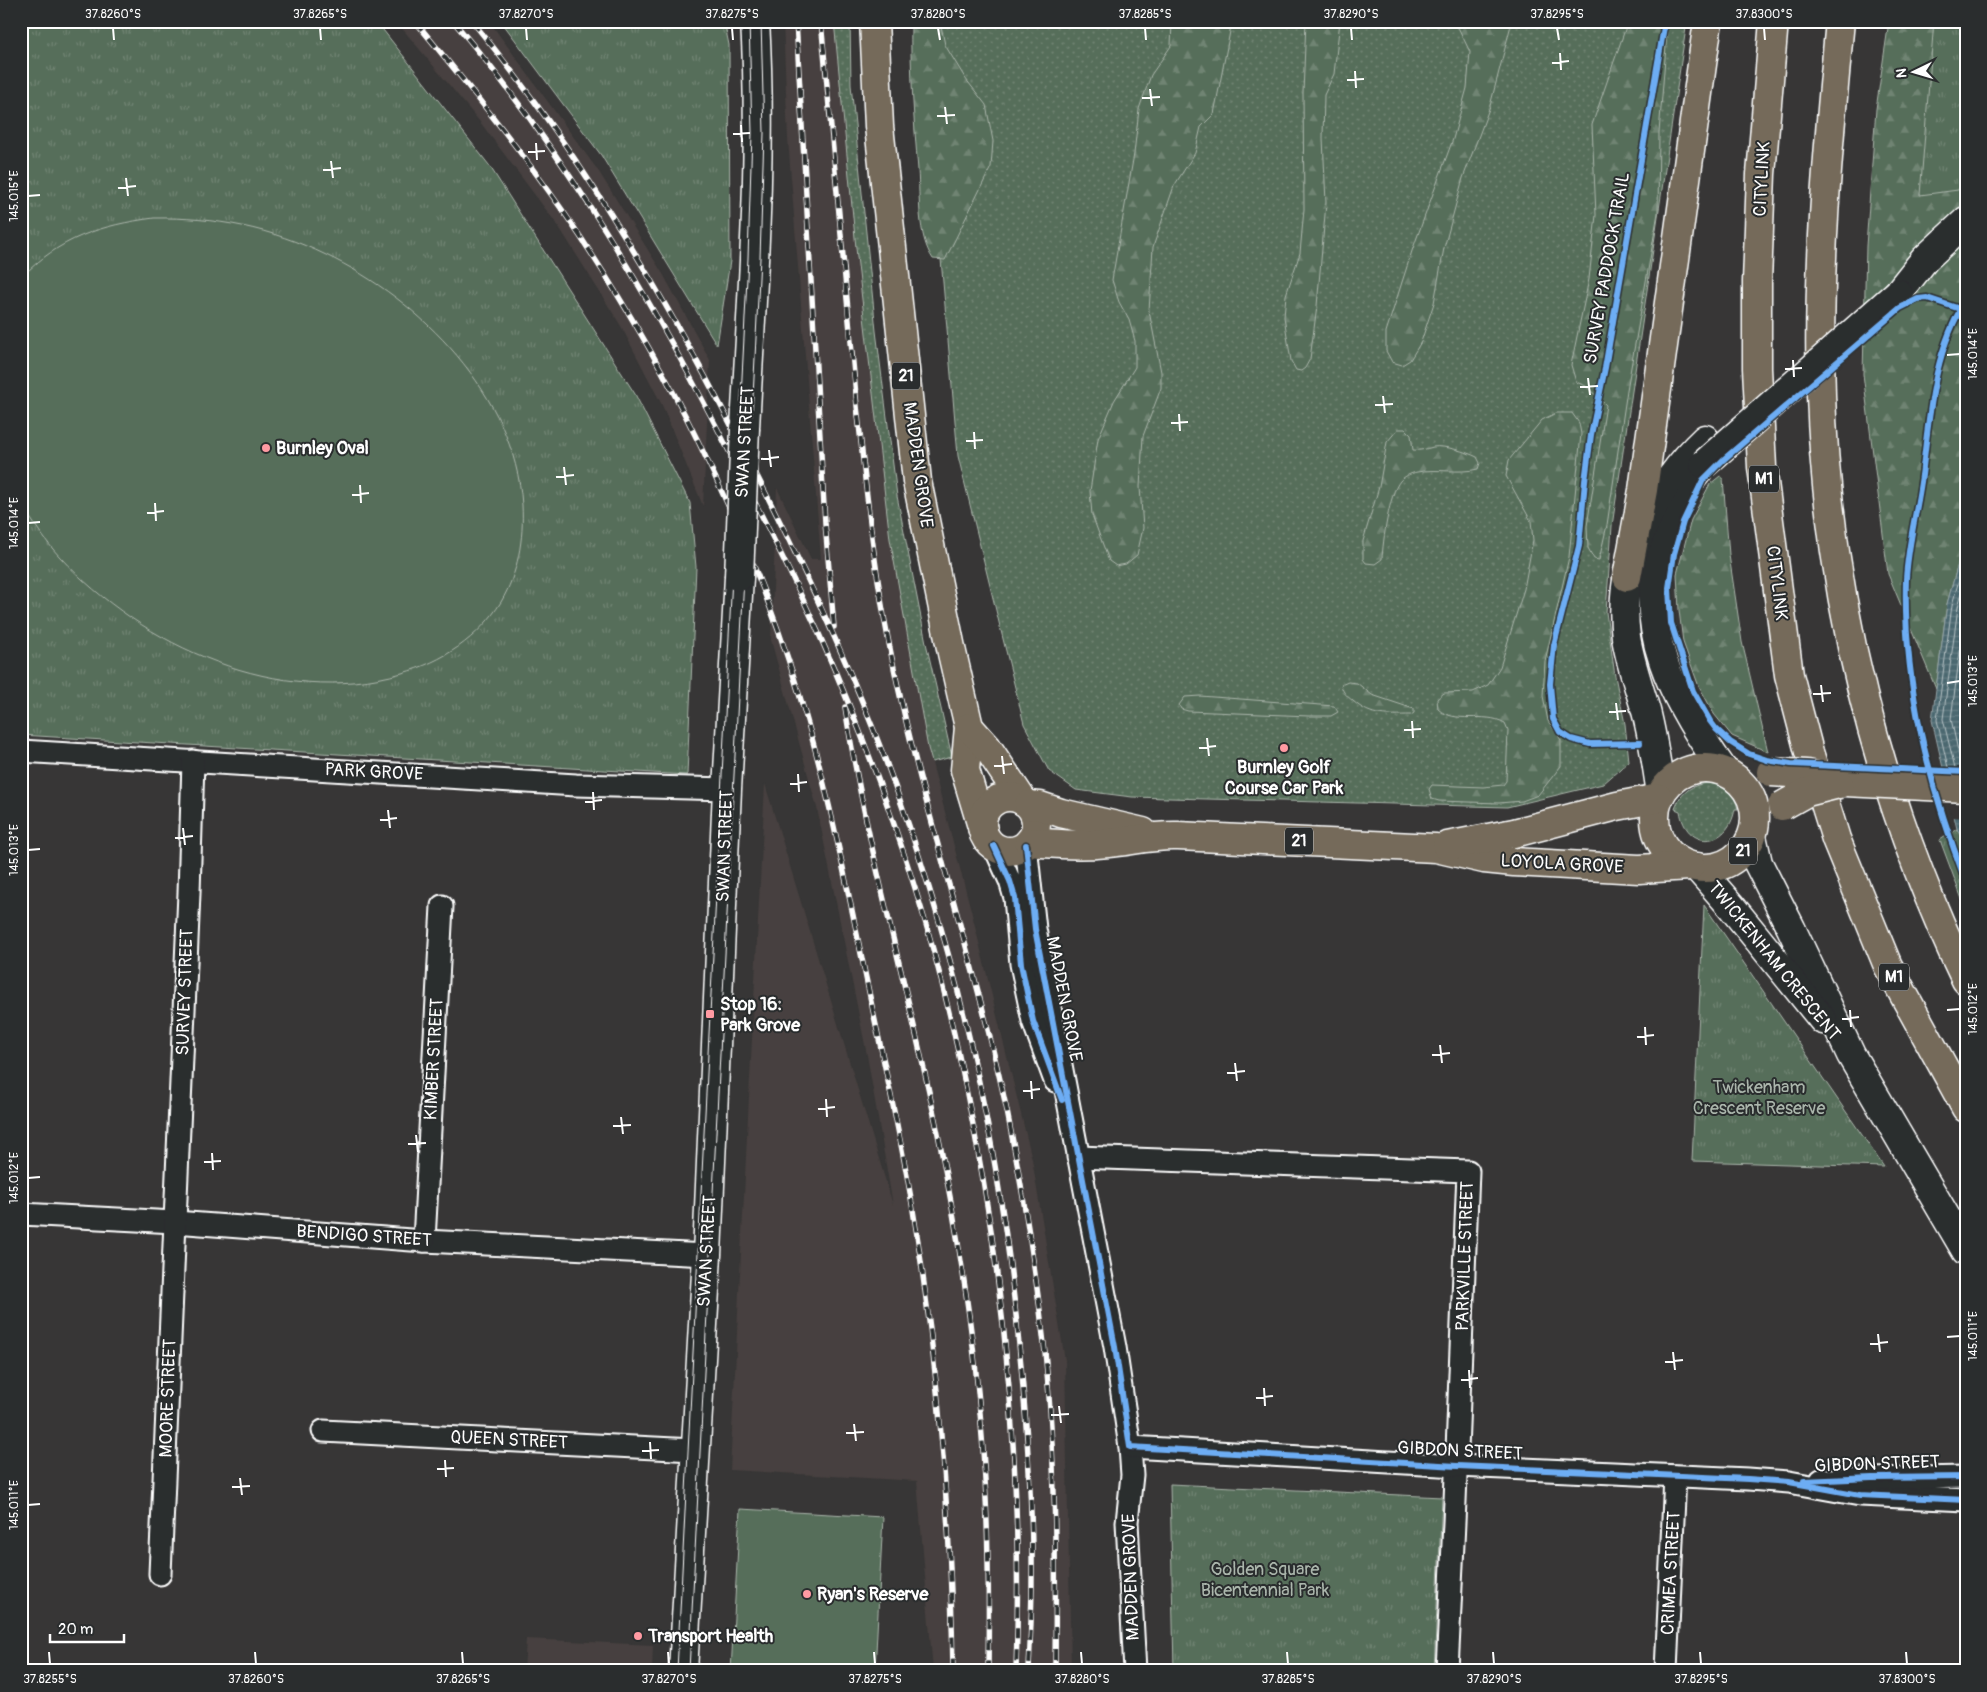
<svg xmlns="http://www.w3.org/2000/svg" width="1987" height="1692" viewBox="0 0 1987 1692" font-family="Pangolin,sans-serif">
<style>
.built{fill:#47403f}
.grass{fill:url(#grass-dots);stroke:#abb6ac}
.forest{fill:url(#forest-firs);stroke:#abb6ac}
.park{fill:url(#park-tufts);stroke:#abb6ac}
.pitch{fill:#576e5a;stroke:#abb6ac}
.water{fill:url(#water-rules);stroke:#94a4a9}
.pier{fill:#373636}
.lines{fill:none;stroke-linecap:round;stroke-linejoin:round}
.shore{stroke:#b7c3c6;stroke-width:1}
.minor-casing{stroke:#fff;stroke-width:25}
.secondary-casing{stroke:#fff;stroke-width:31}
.primary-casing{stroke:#fff;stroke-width:31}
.motorway-casing{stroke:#fff;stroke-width:31}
.minor{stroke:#2a2d2e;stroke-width:21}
.secondary{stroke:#2a2d2e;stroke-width:28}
.primary{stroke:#746a5a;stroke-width:28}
.motorway{stroke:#746a5a;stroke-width:28}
.tram{stroke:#fff;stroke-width:1}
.rail-casing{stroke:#fff;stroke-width:5.5}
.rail{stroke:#2a2d2e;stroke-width:4;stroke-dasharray:11;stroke-linecap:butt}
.secondary-bridge-casing{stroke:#fff;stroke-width:31;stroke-linecap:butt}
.primary-bridge-casing{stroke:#fff;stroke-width:31;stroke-linecap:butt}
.secondary-bridge{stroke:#2a2d2e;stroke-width:28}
.primary-bridge{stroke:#746a5a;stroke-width:28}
.cycleway-casing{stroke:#2a2d2e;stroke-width:9}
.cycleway{stroke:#6dadf4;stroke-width:6}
.ticks{fill:none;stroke:#fff;stroke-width:2}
.poi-dot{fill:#ff9aa2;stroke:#2a2d2e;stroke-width:2}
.labels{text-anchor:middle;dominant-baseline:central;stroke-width:4;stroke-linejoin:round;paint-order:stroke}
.shield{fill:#2a2d2e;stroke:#bfc0c0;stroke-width:1}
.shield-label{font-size:16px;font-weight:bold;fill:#fff}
.street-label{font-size:18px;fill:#fff;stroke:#2a2d2e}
.poi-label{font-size:18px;font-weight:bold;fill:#fff;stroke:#2a2d2e;text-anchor:start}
.park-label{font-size:18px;fill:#abb6ac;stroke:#2a2d2e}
.neatline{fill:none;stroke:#fff;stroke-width:2}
.ticks-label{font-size:12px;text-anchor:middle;fill:#fff}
</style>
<defs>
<pattern id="grass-dots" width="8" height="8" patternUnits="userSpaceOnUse" patternTransform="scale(1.25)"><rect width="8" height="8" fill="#576e5a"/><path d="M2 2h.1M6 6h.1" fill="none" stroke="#708473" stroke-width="1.8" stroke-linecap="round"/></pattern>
<pattern id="forest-firs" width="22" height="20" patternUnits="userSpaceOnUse" patternTransform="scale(1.25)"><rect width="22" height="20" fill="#576e5a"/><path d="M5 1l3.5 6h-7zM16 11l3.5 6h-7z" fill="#708473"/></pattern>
<pattern id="park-tufts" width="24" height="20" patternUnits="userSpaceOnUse" patternTransform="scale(1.25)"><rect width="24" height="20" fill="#576e5a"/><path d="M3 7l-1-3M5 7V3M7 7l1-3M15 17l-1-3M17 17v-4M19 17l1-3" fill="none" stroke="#708473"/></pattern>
<pattern id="water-rules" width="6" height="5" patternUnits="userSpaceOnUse" patternTransform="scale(1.25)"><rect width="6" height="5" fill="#4c6870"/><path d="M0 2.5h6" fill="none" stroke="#677f85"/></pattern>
</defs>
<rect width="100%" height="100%" fill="#373636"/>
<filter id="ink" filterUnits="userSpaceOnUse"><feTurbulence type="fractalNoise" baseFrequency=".02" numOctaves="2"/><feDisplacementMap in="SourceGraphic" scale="10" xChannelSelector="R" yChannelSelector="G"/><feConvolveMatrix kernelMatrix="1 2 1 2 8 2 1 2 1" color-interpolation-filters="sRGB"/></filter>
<g filter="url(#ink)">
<!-- built -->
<g class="built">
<polygon points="396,21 489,21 599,172 663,274 710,360 703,506 662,405 621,326 559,227 480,122"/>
<polygon points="783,21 834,21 856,248 890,539 928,748 971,910 1032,1159 1065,1360 1071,1671 933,1671 917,1481 730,1470 765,784 893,1205 867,1055 817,808 771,640 777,488 811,559 821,559 788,139"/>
<polygon points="526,1639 653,1645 652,1671 524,1671"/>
</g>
<!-- grass -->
<g class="grass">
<polygon points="834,21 850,21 851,85 876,331 897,496 926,643 952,757 932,762 928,748 890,539 856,248"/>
<polygon points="926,21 1687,21 1612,526 1606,612 1615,676 1625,724 1629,761 1603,784 1507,807 1132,797 1076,790 1049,771 1024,724 958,456 929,120"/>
<path d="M1710 783C1724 786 1735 794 1738 809H1735C1728 849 1686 850 1680 811L1675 809C1681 792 1692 784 1710 783Z"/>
</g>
<!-- forest -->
<g class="forest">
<path d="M911 21H940L945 45 965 78 986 105 993 141 991 167 945 260 933 259C917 235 920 198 918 170 914 121 910 71 911 21Z"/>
<polygon points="1172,21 1232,21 1214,114 1201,127 1195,153 1174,186 1153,247 1149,311 1161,372 1161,388 1143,436 1140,487 1143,528 1137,555 1126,564 1116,566 1109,561 1092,515 1090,491 1098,439 1114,401 1135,367 1135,341 1129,320 1119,302 1112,280 1134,154 1139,109 1151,75 1171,46"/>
<polygon points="1306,21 1340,21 1334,74 1324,95 1323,138 1326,203 1317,306 1310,359 1305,368 1301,371 1296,370 1291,361 1284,317 1286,295 1300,253 1304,209 1303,93"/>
<polygon points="1455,21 1512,21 1490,106 1463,178 1444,248 1434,303 1421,342 1410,360 1402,365 1392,362 1386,351 1386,332 1412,251 1453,139 1467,88 1470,52"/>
<polygon points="1628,21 1668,21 1659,133 1658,213 1627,390 1607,525 1599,560 1594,559 1588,548 1587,526 1606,405 1586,386 1576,382 1571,365 1589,279 1596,215 1592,125"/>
<polygon points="1889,21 1966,21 1966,535 1947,604 1936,689 1888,574 1863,374 1866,246 1876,109"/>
<path d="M1556 413H1572L1579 423 1581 434 1569 557 1545 661 1543 696 1548 721 1561 740V766L1538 795 1522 801 1499 803 1439 801 1432 799 1429 789 1432 785 1483 787 1503 785 1506 781 1508 730 1505 723C1484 711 1455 725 1438 709L1437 699 1444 693 1473 692 1488 685 1500 667 1524 589 1533 540 1531 521 1506 476 1509 460 1542 420Z"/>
<path d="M1398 429H1405L1411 435 1413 450C1421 451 1425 449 1433 447 1444 445 1467 452 1477 457L1480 463 1478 469C1458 474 1437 468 1417 472 1411 473 1403 477 1400 481 1389 494 1383 541 1382 559L1375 564 1366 563 1363 559V541L1379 487 1387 442Z"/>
<polygon points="1720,476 1723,478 1729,555 1742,642 1768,752 1732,736 1714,714 1698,684 1683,642 1679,610 1677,574 1691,520 1710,484"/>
<path d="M1348 682 1357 683 1372 695 1414 709V713L1411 715C1387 715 1372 718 1353 701 1347 696 1343 693 1341 685Z"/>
<polygon points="1200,696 1334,706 1338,712 1331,716 1309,716 1188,711 1181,709 1179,705 1185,697"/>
</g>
<!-- park -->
<g class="park">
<polygon points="21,21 376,21 489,165 635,394 690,503 696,567 687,775 21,735"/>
<polygon points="501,21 724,21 729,45 730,261 717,345 601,155"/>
<polygon points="1934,21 1966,21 1966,179 1958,190 1920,195"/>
<polygon points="1957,829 1966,842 1966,910 1940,840"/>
<polygon points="1704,905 1884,1167 1692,1161"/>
<polygon points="1170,1484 1442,1497 1434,1671 1174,1671"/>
</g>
<!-- pitch -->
<g class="pitch">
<path d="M154 218C215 217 271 228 326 255 421 300 515 395 522 505 524 539 518 573 501 602 479 638 442 662 402 673 280 708 143 647 60 557 45 541 33 522 21 504V278C59 238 101 225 154 218Z"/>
<polygon points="740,1509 883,1517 875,1671 731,1671"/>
</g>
<!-- water -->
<polygon class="water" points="1966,535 1966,842 1957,829 1932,720 1947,604"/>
<!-- pier -->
<polygon class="pier" points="1940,767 1966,768 1966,818 1952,817"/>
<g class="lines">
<!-- shore -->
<g class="shore">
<polyline points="1949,772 1937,720 1952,605 1966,555"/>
<polyline points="1956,772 1943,719 1958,607 1966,578"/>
<polyline points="1963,773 1951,719 1966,607"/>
</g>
<defs>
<g id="minor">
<polyline points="21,751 576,785 727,789"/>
<polyline points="1026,845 1035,929 1115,1347 1130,1447 1132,1475 1127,1522 1135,1671"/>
<polyline points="994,846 1010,881 1015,898 1021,964 1033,1021 1055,1081"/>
<polyline points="1078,1157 1468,1171 1455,1501 1447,1671"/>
<polyline points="21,1214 175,1222 424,1241 707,1255"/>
<polyline points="424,1241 442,906"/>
<polyline points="323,1431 694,1450"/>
<polyline points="1130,1447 1457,1466 1748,1479 1789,1482 1860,1495 1966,1500"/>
<polyline points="1821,1480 1966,1477"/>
<polyline points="160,1574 189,893 193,761"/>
<polyline points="1666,1671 1675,1476"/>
</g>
<g id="secondary">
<polyline points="1898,293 1925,259 1966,221"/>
<path d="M745 428C752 293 763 157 755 21"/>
<path d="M1698 471C1682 490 1670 514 1662 538 1633 627 1674 701 1724 771"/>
<path d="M1661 794C1657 766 1653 738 1646 711 1639 687 1630 663 1626 637 1616 564 1653 488 1705 439"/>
<polyline points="1752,836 1758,863 1791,928 1851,1055 1966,1251"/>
<polyline points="1697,867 1731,906 1823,1020"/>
<polyline points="683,1671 707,1255 727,789 739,577"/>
</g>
<g id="primary">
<polyline points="874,21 879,126 917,481 952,653 969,727 965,770 983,830"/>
<polyline points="969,727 987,747 1023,801"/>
<circle cx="1705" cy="818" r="50"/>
<circle cx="1009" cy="824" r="27"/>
<polyline points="1029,805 1040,806 1061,813 1143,832"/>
<path d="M1029 842C1055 844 1081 846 1108 843 1131 841 1153 835 1178 836L1436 848 1484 859 1514 862 1639 869 1690 866"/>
<polyline points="1447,846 1514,833 1617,806 1659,798"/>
</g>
<g id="motorway">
<polyline points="1774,21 1761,174 1757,282 1757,368 1762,467 1789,675 1809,752 1836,839 1888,966 1966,1108"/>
<path d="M1840 21C1828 146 1817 270 1821 395 1828 597 1878 798 1966 980"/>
<polyline points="1627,577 1643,490 1708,21"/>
</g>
</defs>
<!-- minor casing -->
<use href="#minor" class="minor-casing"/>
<!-- secondary casing -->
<use href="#secondary" class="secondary-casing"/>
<!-- primary casing -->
<use href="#primary" class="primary-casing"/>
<!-- motorway casing -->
<use href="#motorway" class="motorway-casing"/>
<!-- minor -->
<use href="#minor" class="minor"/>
<!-- secondary -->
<use href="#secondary" class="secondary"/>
<!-- primary -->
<use href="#primary" class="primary"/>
<!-- motorway -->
<use href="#motorway" class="motorway"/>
<!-- tram -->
<g class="tram">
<polyline points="677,1671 748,258 752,133 749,21"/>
<polyline points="689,1671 760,258 764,133 761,21"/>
</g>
<defs>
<g id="rail">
<path d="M415 21C466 83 517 145 563 211 613 284 659 361 698 441 738 523 774 609 800 697 830 794 848 893 869 992 884 1064 901 1137 913 1210 938 1362 951 1516 953 1671"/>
<path d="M453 21C565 152 654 303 732 457 762 516 792 574 819 634 855 715 887 799 914 885 935 950 951 1017 965 1084 1005 1277 1023 1474 1016 1671"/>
<path d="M472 21C584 157 673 310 752 466 801 562 847 659 885 759 960 957 1004 1166 1022 1376 1028 1444 1033 1513 1032 1581 1032 1611 1030 1641 1029 1671"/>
<polyline points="796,21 825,523 834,627"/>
<path d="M821 21C834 149 844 278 857 406 865 478 872 551 885 622 915 788 972 947 1007 1111 1023 1191 1036 1271 1045 1352 1056 1457 1056 1565 1055 1671"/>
<path d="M845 707C867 848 907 985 936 1124 959 1236 977 1351 984 1465 989 1533 989 1602 988 1671"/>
</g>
</defs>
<!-- rail casing -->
<use href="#rail" class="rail-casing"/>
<!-- rail -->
<use href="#rail" class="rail"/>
<defs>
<g id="secondary-bridge">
<polyline points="1704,464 1898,293"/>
<polyline points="739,577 745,428"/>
</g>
<g id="primary-bridge">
<polyline points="1771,772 1806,774 1845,782 1966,788"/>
<polyline points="1782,806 1807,792 1839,784"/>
</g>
</defs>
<!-- secondary-bridge casing -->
<use href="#secondary-bridge" class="secondary-bridge-casing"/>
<!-- primary-bridge casing -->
<use href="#primary-bridge" class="primary-bridge-casing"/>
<!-- secondary-bridge -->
<use href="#secondary-bridge" class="secondary-bridge"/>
<!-- primary-bridge -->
<use href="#primary-bridge" class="primary-bridge"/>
<defs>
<g id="cycleway">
<path d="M1966 300C1934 351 1930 410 1923 467 1919 505 1908 541 1906 579 1903 684 1929 785 1966 882"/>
<polyline points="1960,309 1927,298 1918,299 1900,308 1723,460 1703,480 1683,522 1674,554 1669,588 1671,623 1693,691 1710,721 1716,729 1730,742 1749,754 1767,760 1791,764 1966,772"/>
<polyline points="1640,743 1590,744 1571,739 1560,732 1553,719 1550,684 1554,645 1579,546 1585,481 1591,435 1605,368 1665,21"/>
<polyline points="1026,845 1035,929 1115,1347 1130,1447 1457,1466 1748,1479 1789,1482 1860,1495 1966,1500"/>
<polyline points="994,846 1010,881 1015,898 1021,964 1033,1021 1062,1100"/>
<polyline points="1804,1481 1872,1478 1966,1477"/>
</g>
</defs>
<!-- cycleway casing -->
<use href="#cycleway" class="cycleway-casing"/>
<!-- cycleway -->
<use href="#cycleway" class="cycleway"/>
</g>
</g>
<!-- ticks -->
<path class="ticks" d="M113 28 114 40M320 28 321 40M526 28 527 40M732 28 733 40M938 28 940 40M1145 28 1146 40M1351 28 1352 40M1557 28 1559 40M1764 28 1765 40M1560 53 1561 70M1552 63 1569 61M1355 71 1356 88M1347 80 1364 79M1150 89 1152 106M1142 98 1160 97M945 107 947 124M937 116 955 115M741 125 742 142M733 134 750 133M536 143 537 160M528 152 545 151M331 161 333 178M323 170 341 168M126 178 128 196M118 188 136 186M28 196 40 195M1947 355 1960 354M1793 360 1794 377M1785 369 1802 368M1588 378 1590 395M1580 387 1598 386M1383 396 1385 413M1375 405 1393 404M1179 414 1180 431M1171 423 1188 422M974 432 975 449M966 441 983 440M769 450 771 467M761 459 779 457M564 467 566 485M556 477 574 475M360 485 361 503M352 495 369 493M155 503 156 521M147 513 164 511M28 523 40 522M1947 683 1960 681M1821 685 1823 702M1813 694 1831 693M1616 703 1618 720M1609 712 1626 711M1412 721 1413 738M1404 730 1421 729M1207 738 1209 756M1199 748 1216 746M1002 756 1004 774M994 766 1012 764M798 774 799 792M790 784 807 782M593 792 594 810M585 802 602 800M388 810 390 828M380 820 397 818M183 828 185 845M175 838 193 836M28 850 40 849M1850 1010 1851 1027M1947 1010 1960 1009M1842 1019 1859 1017M1645 1027 1646 1045M1637 1037 1654 1035M1440 1045 1442 1063M1432 1055 1450 1053M1235 1063 1237 1081M1227 1073 1245 1071M1031 1081 1032 1099M1023 1091 1040 1089M826 1099 827 1117M818 1109 835 1107M621 1117 623 1134M613 1126 631 1125M416 1135 418 1152M408 1144 426 1143M212 1153 213 1170M204 1162 221 1161M28 1178 40 1177M1878 1334 1880 1352M1947 1337 1960 1336M1870 1344 1888 1342M1673 1352 1675 1370M1665 1362 1683 1360M1469 1370 1470 1388M1461 1380 1478 1378M1264 1388 1265 1406M1256 1398 1273 1396M1059 1406 1061 1423M1051 1415 1069 1414M854 1424 856 1441M846 1433 864 1432M650 1442 651 1459M642 1451 659 1450M445 1460 446 1477M437 1469 454 1468M240 1478 242 1495M232 1487 250 1486M28 1505 40 1504M49 1652 50 1664M255 1652 256 1664M462 1652 463 1664M668 1652 669 1664M874 1652 875 1664M1081 1652 1082 1664M1287 1652 1288 1664M1493 1652 1494 1664M1700 1652 1701 1664M1906 1652 1907 1664"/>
<!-- markers -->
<g class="poi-dot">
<circle cx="266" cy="448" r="5"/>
<circle cx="1284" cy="748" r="5"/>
<rect x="705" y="1009" width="10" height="10" rx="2.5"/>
<circle cx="807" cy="1594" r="5"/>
<circle cx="638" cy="1636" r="5"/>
</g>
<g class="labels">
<!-- shield labels -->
<g class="shield">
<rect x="892" y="362.5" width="28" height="27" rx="4"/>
<rect x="1749" y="465.5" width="30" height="27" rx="4"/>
<rect x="1285" y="827.5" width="28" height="27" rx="4"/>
<rect x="1729" y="837.5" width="28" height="27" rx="4"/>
<rect x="1879" y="963.5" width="30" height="27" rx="4"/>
</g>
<g class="shield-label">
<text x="906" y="376">21</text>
<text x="1764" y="479">M1</text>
<text x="1299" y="841">21</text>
<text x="1743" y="851">21</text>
<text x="1894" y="977">M1</text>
</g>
<!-- street labels -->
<g class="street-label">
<text transform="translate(1762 179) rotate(-87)">CITYLINK</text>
<text transform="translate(1607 268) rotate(-80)">SURVEY PADDOCK TRAIL</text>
<text transform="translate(745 442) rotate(-87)">SWAN STREET</text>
<text transform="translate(918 465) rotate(82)">MADDEN GROVE</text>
<text transform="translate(1777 583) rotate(83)">CITYLINK</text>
<text transform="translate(374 772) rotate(3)">PARK GROVE</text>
<text transform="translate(725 846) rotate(-88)">SWAN STREET</text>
<text transform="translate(1562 864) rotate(3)">LOYOLA GROVE</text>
<text transform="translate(1774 961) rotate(51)">TWICKENHAM CRESCENT</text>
<text transform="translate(185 992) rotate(-88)">SURVEY STREET</text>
<text transform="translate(1064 999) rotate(79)">MADDEN GROVE</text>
<text transform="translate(434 1059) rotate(-87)">KIMBER STREET</text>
<text transform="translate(364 1236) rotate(4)">BENDIGO STREET</text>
<text transform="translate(707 1251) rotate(-87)">SWAN STREET</text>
<text transform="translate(1465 1256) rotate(-88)">PARKVILLE STREET</text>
<text transform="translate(168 1398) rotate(-88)">MOORE STREET</text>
<text transform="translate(509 1440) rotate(3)">QUEEN STREET</text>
<text transform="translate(1460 1451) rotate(3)">GIBDON STREET</text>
<text transform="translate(1877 1464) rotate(-2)">GIBDON STREET</text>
<text transform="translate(1671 1573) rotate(-87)">CRIMEA STREET</text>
<text transform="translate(1131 1577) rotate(-92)">MADDEN GROVE</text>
</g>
<!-- poi labels -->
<g class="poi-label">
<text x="276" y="448">Burnley Oval</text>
<text x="1284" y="767" text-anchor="middle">Burnley Golf<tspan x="1284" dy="21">Course Car Park</tspan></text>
<text x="720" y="1004">Stop 16:<tspan x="720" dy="21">Park Grove</tspan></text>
<text x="817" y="1594">Ryan's Reserve</text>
<text x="648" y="1636">Transport Health</text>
</g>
<!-- park labels -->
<g class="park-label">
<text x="1759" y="1087">Twickenham<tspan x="1759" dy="21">Crescent Reserve</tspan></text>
<text x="1265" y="1569">Golden Square<tspan x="1265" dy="21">Bicentennial Park</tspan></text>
</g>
</g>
<!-- margin -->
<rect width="1987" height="1692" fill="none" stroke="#2a2d2e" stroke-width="55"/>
<!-- north arrow -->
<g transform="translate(1914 72) rotate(265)" stroke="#2a2d2e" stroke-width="4" paint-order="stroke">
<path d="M0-4L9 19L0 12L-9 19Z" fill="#ffffff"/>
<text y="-8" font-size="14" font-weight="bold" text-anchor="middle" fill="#ffffff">N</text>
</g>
<!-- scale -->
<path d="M50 1634v8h74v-8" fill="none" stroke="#ffffff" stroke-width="2.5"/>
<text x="58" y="1634" font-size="15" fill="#ffffff" stroke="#2a2d2e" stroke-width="4" paint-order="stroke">20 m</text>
<rect x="28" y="28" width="1932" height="1636" class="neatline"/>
<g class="ticks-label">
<text x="113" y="18">37.8260°S</text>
<text x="320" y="18">37.8265°S</text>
<text x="526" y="18">37.8270°S</text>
<text x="732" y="18">37.8275°S</text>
<text x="938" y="18">37.8280°S</text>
<text x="1145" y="18">37.8285°S</text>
<text x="1351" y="18">37.8290°S</text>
<text x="1557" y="18">37.8295°S</text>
<text x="1764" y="18">37.8300°S</text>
<text transform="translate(14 196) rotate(-90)" y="4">145.015°E</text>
<text transform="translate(1973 354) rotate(-90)" y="4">145.014°E</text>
<text transform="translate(14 523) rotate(-90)" y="4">145.014°E</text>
<text transform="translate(1973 681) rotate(-90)" y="4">145.013°E</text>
<text transform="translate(14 850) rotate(-90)" y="4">145.013°E</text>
<text transform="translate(1973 1009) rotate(-90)" y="4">145.012°E</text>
<text transform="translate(14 1178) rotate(-90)" y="4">145.012°E</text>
<text transform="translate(1973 1336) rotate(-90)" y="4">145.011°E</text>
<text transform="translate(14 1505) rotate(-90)" y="4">145.011°E</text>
<text x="50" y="1683">37.8255°S</text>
<text x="256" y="1683">37.8260°S</text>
<text x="463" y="1683">37.8265°S</text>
<text x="669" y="1683">37.8270°S</text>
<text x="875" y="1683">37.8275°S</text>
<text x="1082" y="1683">37.8280°S</text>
<text x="1288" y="1683">37.8285°S</text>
<text x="1494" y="1683">37.8290°S</text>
<text x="1701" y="1683">37.8295°S</text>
<text x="1907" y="1683">37.8300°S</text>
</g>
</svg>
